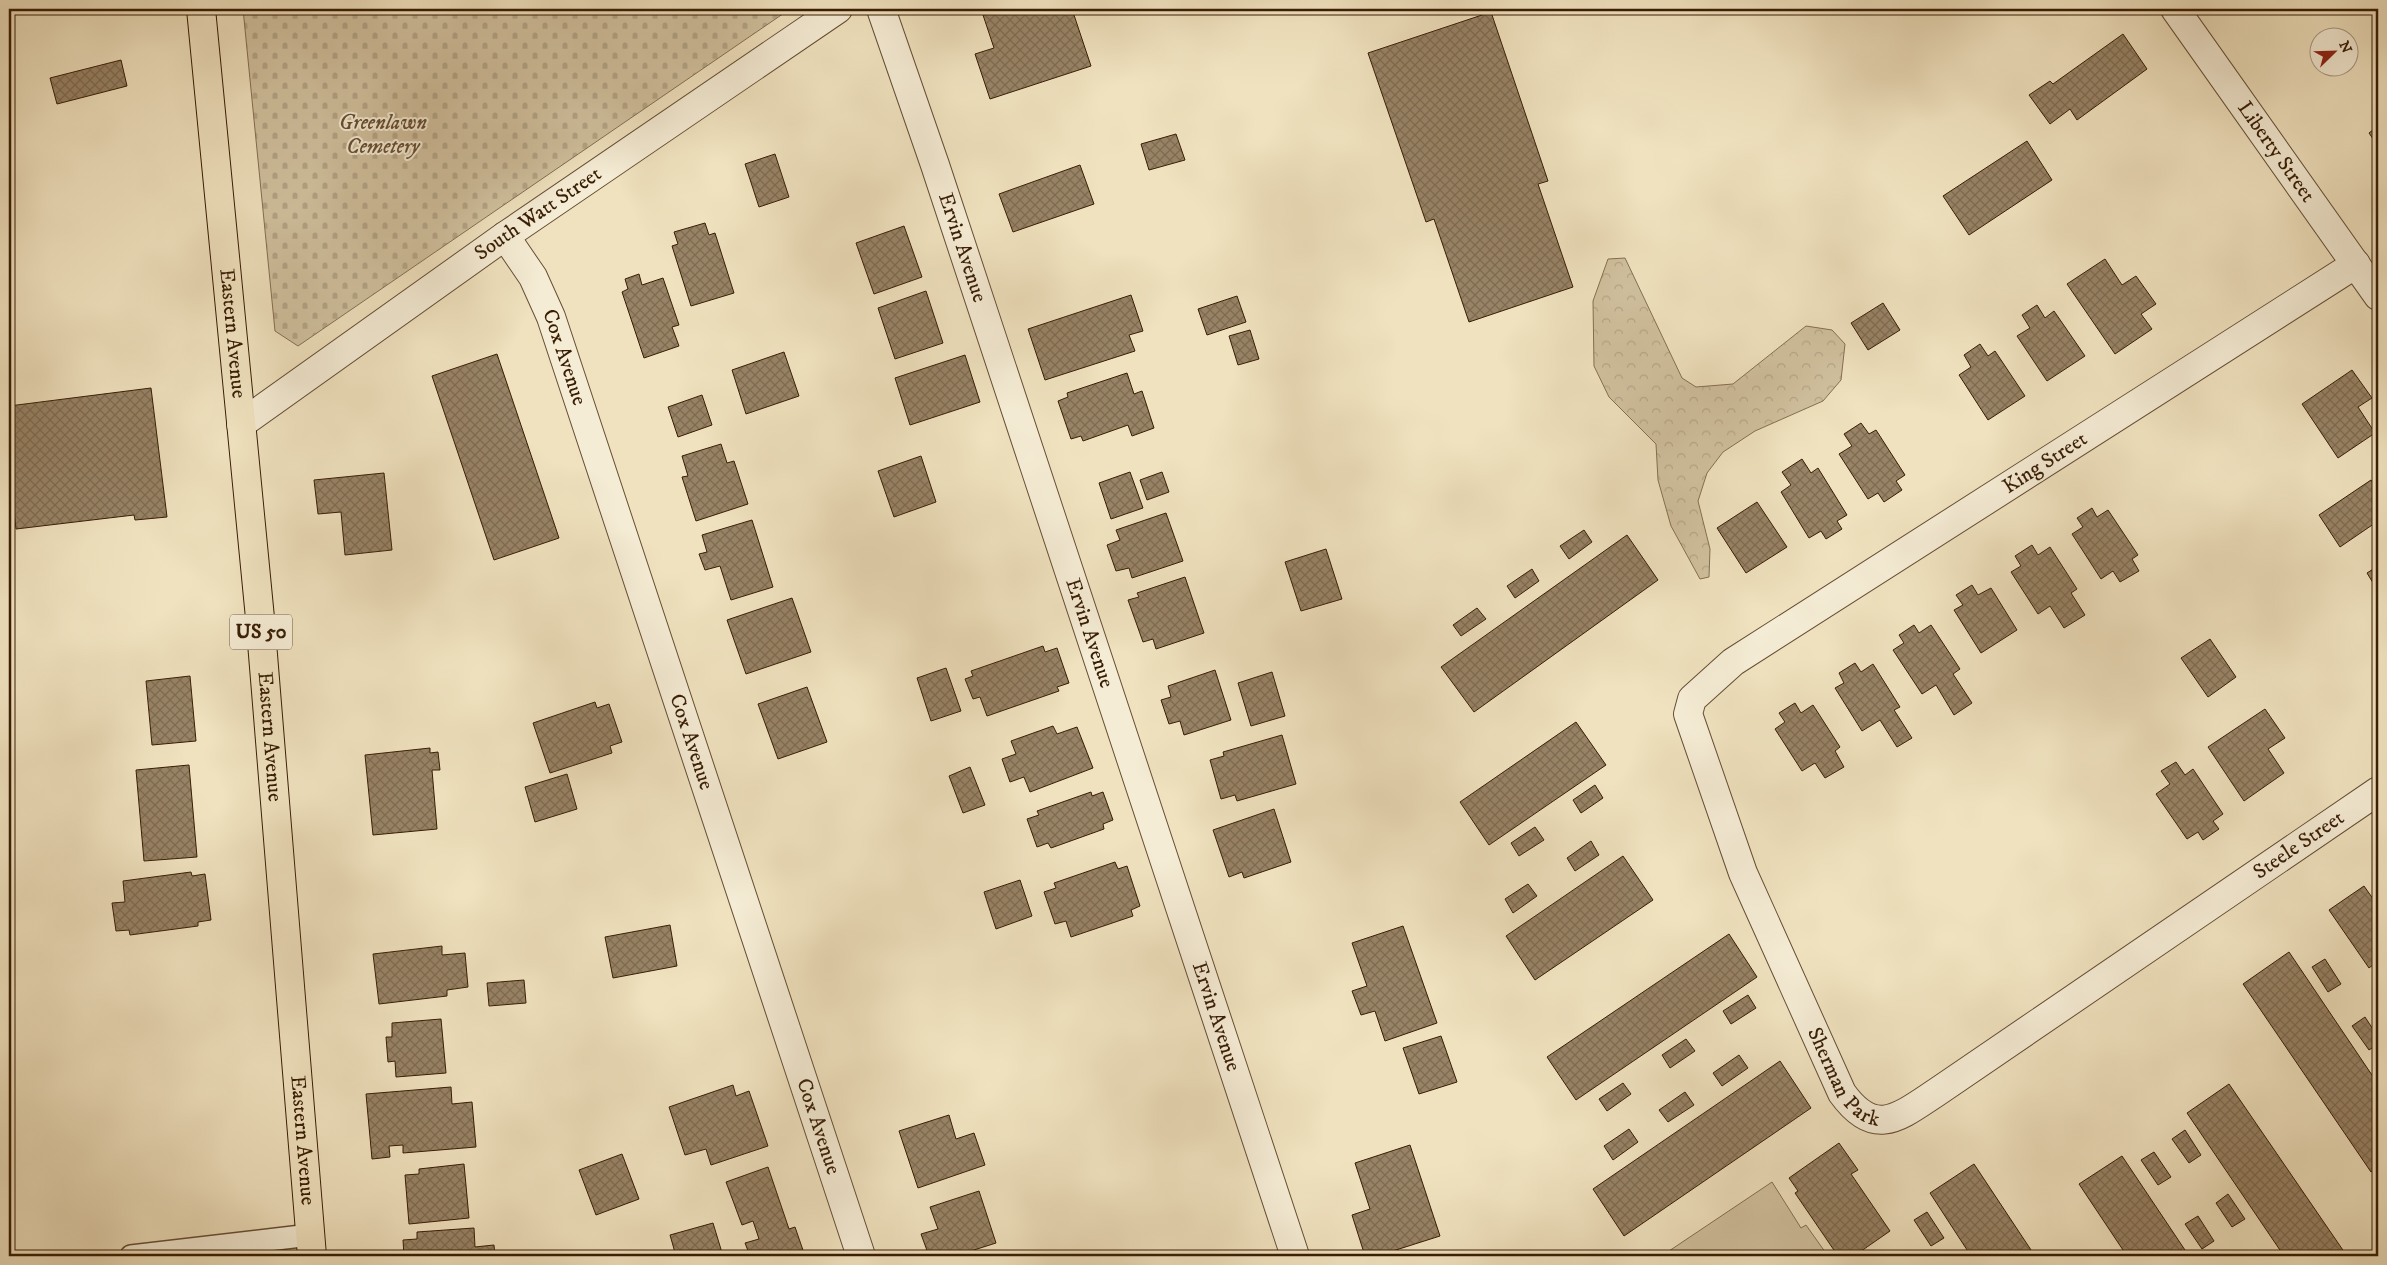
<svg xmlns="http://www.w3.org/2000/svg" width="2387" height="1265" viewBox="0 0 2387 1265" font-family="'IM FELL DW Pica',serif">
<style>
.green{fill:#d1c19f;stroke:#846f52}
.forest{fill:url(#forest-crowns);stroke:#846f52}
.cemetery{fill:url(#cemetery-stones);stroke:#846f52}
.building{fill:url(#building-cross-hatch);stroke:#381d05}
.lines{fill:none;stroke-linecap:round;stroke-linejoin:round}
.lane-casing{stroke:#664e34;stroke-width:24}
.street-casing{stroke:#664e34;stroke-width:30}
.primary-casing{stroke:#381d05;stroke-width:30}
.lane{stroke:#f5ecd5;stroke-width:21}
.street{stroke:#f5ecd5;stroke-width:28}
.primary{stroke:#f0e2bf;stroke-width:28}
.labels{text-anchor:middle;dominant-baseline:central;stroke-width:4;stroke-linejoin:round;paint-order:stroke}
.shield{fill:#f5ecd5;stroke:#715b43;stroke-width:1}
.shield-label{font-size:20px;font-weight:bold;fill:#381d05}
.park-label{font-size:21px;font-style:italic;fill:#664e33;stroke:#f5ecd5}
.street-label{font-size:21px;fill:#381d05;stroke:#f5ecd5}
</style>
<defs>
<pattern id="forest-crowns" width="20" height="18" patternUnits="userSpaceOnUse" patternTransform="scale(1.25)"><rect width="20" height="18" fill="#d1c19f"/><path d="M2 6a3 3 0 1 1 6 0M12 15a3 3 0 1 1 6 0" fill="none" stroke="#b4a587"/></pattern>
<pattern id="cemetery-stones" width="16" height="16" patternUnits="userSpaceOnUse" patternTransform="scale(1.25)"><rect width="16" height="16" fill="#d1c19f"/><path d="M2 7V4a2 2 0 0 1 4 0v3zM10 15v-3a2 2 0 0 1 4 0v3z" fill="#b4a587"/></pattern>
<pattern id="building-cross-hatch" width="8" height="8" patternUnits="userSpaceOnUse" patternTransform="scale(1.25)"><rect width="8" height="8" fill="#988366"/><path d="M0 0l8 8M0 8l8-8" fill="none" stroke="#7d6b52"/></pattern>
</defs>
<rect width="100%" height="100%" fill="#f0e2bf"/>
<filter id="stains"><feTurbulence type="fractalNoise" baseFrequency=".004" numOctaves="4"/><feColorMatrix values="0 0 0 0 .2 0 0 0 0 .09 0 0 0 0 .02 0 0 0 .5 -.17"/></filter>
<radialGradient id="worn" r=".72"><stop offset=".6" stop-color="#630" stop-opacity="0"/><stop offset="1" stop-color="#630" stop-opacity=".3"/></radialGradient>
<!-- green -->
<polygon class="green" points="1772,1182 1801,1228 1806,1225 1828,1256 1668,1256 1666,1253"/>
<!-- forest -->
<polygon class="forest" points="1625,258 1682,378 1696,387 1733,384 1806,326 1832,330 1845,344 1841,380 1823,401 1755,431 1723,452 1707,473 1698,501 1710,549 1709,577 1700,579 1671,526 1658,480 1656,444 1609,397 1594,366 1593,301 1608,259"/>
<!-- cemetery -->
<polygon class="cemetery" points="243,9 790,9 298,346 275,331"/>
<!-- building -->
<g class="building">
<polygon points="981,9 1072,9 1091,66 990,99 975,54 994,48"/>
<polygon points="1491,12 1548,181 1538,184 1573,287 1469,322 1434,219 1426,222 1368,53"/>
<polygon points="2123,34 2147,69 2077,120 2070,109 2050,124 2029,95 2050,81 2053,84"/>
<polygon points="121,60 127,86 57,104 50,78"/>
<polygon points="2378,126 2378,146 2369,133"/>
<polygon points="1176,134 1185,160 1149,170 1141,144"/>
<polygon points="2027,141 2052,180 1969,235 1943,196"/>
<polygon points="775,154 789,197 759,207 745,164"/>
<polygon points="1080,165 1094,204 1013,232 999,194"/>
<polygon points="705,223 709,235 715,233 734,293 691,306 672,246 678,244 674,232"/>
<polygon points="904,226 922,277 874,294 856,243"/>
<polygon points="2105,259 2122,285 2136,276 2156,304 2141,314 2152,329 2115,354 2067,284"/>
<polygon points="639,274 642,285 663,278 679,325 672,327 679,346 644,358 622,292 628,289 625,279"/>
<polygon points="926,291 943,343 895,359 878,308"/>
<polygon points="1131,295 1143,331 1129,335 1135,351 1045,380 1028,329"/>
<polygon points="1237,296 1246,322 1207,335 1198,309"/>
<polygon points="1883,303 1900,330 1868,350 1851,323"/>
<polygon points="2037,305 2045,318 2054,311 2085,356 2047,381 2017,336 2030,328 2022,315"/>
<polygon points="1250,330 1259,359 1238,365 1229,336"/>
<polygon points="1980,344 1988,356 1995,351 2025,396 1988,420 1959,375 1971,367 1964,355"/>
<polygon points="784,352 799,396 746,414 732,370"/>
<polygon points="497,354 559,538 494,560 432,376"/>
<polygon points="965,355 980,402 910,425 895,378"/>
<polygon points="2352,370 2372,398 2358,407 2375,433 2338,458 2302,404"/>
<polygon points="1127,373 1134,394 1142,391 1154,428 1132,436 1128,425 1083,441 1081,436 1071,439 1058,401 1068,397 1067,393"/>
<polygon points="151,388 167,517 135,520 134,515 16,529 9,470 9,406"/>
<polygon points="702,395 712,425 678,437 668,407"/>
<polygon points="1861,423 1869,434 1876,430 1905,475 1896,481 1902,490 1884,502 1878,493 1868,499 1839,454 1852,446 1844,434"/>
<polygon points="721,444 727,463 734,461 748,504 696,521 682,477 688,476 682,456"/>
<polygon points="921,456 936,502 894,517 878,471"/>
<polygon points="1802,459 1811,473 1818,468 1847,515 1837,521 1842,529 1826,539 1821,531 1809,538 1781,492 1791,485 1782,472"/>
<polygon points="1130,472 1143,508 1111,519 1099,483"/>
<polygon points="1162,472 1169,492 1147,500 1140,480"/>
<polygon points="384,473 392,550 345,555 341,512 318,514 314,480"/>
<polygon points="2371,480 2378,491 2378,521 2340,547 2319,515"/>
<polygon points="1757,502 1787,547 1746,573 1717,528"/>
<polygon points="2092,508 2097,517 2108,510 2138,555 2132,559 2139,571 2120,582 2113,571 2101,579 2072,534 2083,527 2077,518"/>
<polygon points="1166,513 1183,561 1132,578 1129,568 1116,571 1107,545 1120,540 1116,530"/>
<polygon points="752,520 773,587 731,600 720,566 705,570 699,554 707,552 702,535"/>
<polygon points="1584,530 1592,542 1569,559 1560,546"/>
<polygon points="1627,535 1658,580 1474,712 1441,667"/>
<polygon points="2032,545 2038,555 2050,547 2077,589 2071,593 2085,615 2064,628 2050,606 2038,614 2011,572 2021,566 2015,556"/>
<polygon points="1326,549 1342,599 1301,611 1285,562"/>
<polygon points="2378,566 2378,591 2367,573"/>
<polygon points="1532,569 1539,581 1515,598 1507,586"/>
<polygon points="1185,577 1204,633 1156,649 1153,639 1143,642 1128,600 1139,597 1137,593"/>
<polygon points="1972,585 1978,595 1991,588 2017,630 1981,653 1954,610 1963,605 1956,595"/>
<polygon points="792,598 811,652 746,674 727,620"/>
<polygon points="1477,608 1486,619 1461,636 1453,625"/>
<polygon points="1914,625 1919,633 1931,625 1960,669 1953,674 1972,703 1954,715 1936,685 1922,694 1893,650 1904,643 1899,635"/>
<polygon points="2210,639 2236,677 2208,697 2181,658"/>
<polygon points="1043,646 1045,652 1057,648 1069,683 1057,687 1059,691 987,716 980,697 973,699 965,679 973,676 971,671"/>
<polygon points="1855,663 1861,672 1873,664 1900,707 1894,710 1912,738 1897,747 1880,720 1862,731 1835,688 1844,683 1839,673"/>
<polygon points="946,668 961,711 931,721 917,678"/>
<polygon points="1215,670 1231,720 1184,735 1180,721 1169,724 1161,700 1171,697 1168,686"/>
<polygon points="1272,672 1285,716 1251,726 1238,683"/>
<polygon points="190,676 196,741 152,745 146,681"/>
<polygon points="807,687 827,742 778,759 758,704"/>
<polygon points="595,702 597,708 609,704 622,742 610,746 612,753 550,773 533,723"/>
<polygon points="1795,703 1801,713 1813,705 1840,747 1835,751 1844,767 1825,778 1815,763 1802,771 1775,729 1785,722 1779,713"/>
<polygon points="2265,709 2285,738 2268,749 2284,773 2244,801 2208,747"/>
<polygon points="1576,722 1606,765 1489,845 1460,802"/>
<polygon points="1053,726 1057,734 1077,727 1093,768 1030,792 1024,777 1010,782 1002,759 1016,754 1011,741"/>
<polygon points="1282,735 1296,784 1237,801 1235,795 1221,799 1210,760 1224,756 1223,752"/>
<polygon points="430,748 430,753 438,752 440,770 432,770 437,829 373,835 365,755"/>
<polygon points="2176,762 2185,775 2193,769 2223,814 2213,821 2219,829 2203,840 2198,832 2187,839 2156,794 2170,784 2161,771"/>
<polygon points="189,765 197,857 144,861 136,770"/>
<polygon points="970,767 985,805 963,813 949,776"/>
<polygon points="567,774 577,809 535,822 525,787"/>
<polygon points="1595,785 1603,798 1581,813 1573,800"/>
<polygon points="1091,792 1092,796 1103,792 1113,820 1103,824 1104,829 1051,848 1048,843 1037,847 1027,819 1039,815 1037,811"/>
<polygon points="1274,809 1291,862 1244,878 1242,872 1229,877 1213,830"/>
<polygon points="1535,827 1544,840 1519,856 1511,843"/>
<polygon points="1591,841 1599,855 1575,871 1567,858"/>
<polygon points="1623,856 1653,900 1535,980 1506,936"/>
<polygon points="1115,862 1118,869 1127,866 1140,906 1131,910 1133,916 1071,937 1066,921 1055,924 1044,892 1056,888 1054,883"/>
<polygon points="191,872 192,876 205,874 211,920 198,922 198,926 130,935 129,930 116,931 112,903 125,902 123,881"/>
<polygon points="1020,880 1032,916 996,929 984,892"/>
<polygon points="1528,884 1537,896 1513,913 1505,899"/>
<polygon points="2364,886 2378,906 2378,961 2369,968 2329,910"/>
<polygon points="670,925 677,966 613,978 605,937"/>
<polygon points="1403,926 1437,1023 1385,1041 1375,1011 1361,1015 1352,991 1367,986 1352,943"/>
<polygon points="1729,934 1757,977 1576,1100 1547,1057"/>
<polygon points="442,946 442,955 465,953 468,987 447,990 447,996 379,1004 373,954"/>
<polygon points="2289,952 2378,1084 2378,1167 2371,1172 2243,984"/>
<polygon points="2325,959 2341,984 2328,992 2312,967"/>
<polygon points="524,980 526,1003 489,1006 487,983"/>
<polygon points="1748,995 1756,1008 1731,1024 1723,1011"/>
<polygon points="2365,1017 2378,1037 2378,1044 2369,1050 2352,1026"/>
<polygon points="441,1019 446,1073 396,1077 395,1061 388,1062 386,1037 392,1037 392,1023"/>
<polygon points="1441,1036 1457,1082 1419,1094 1403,1048"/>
<polygon points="1686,1039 1695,1051 1670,1068 1662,1055"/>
<polygon points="1739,1055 1748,1068 1722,1086 1713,1073"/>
<polygon points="1780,1061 1811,1108 1624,1236 1593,1189"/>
<polygon points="1623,1083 1631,1094 1607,1111 1599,1099"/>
<polygon points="2229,1084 2347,1256 2284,1256 2187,1113"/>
<polygon points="733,1085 736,1096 749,1091 768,1146 711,1165 706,1149 685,1155 669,1107"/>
<polygon points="451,1087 452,1104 472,1102 476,1147 403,1153 403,1145 389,1146 390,1157 372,1159 366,1094"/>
<polygon points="1685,1092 1694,1105 1668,1122 1659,1110"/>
<polygon points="949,1115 956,1139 974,1133 985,1165 918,1188 899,1131"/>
<polygon points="1629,1129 1638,1142 1613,1160 1604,1146"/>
<polygon points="2185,1130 2201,1155 2189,1163 2172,1139"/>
<polygon points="1839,1143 1858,1170 1851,1174 1890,1231 1854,1256 1838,1256 1795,1193 1798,1191 1789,1178"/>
<polygon points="1410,1145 1440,1236 1377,1256 1365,1256 1352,1215 1370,1209 1355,1163"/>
<polygon points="2154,1152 2171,1177 2158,1185 2141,1160"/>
<polygon points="622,1154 639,1199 596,1215 579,1170"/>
<polygon points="2122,1156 2189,1256 2127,1256 2079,1184"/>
<polygon points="464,1164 469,1218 409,1224 405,1175 419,1174 419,1169"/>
<polygon points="1974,1164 2035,1256 1971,1256 1930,1193"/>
<polygon points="768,1167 789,1229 795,1227 805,1256 750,1256 745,1243 759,1239 753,1221 742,1225 726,1182"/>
<polygon points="979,1191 996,1243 955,1256 929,1256 921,1234 938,1229 930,1207"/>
<polygon points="2228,1194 2245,1219 2232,1227 2216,1203"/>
<polygon points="1927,1212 1944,1238 1931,1246 1914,1220"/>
<polygon points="2198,1216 2214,1241 2202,1249 2185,1224"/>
<polygon points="713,1223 723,1256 676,1256 670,1235"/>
<polygon points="474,1228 475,1247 494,1245 495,1256 404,1256 403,1240 417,1239 417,1232"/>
</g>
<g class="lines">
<defs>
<polyline id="lane" points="131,1256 310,1235"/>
<g id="street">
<path id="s1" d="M881 9 935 165 1295 1256"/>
<path id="s2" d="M2175 9 2378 296"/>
<path id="s3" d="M505 236 533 277 551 317 861 1256"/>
<path id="s4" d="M2356 264 1733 662 1692 699 1688 714 1743 873 1842 1093C1875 1139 1899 1117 1937 1092L2378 791"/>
<path id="s5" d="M241 424 505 236 838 9"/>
</g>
<g id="primary">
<path id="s6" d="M201 9 260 618 312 1256"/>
</g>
</defs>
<!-- lane casing -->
<use href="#lane" class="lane-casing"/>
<!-- street casing -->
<use href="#street" class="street-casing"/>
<!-- primary casing -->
<use href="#primary" class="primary-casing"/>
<!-- lane -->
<use href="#lane" class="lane"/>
<!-- street -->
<use href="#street" class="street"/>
<!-- primary -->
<use href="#primary" class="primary"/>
</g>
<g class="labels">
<!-- shield labels -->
<rect class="shield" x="230" y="614.5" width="62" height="35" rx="4"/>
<g class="shield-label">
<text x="261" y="632">US 50</text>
</g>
<!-- park labels -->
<g class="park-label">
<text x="383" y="123">Greenlawn<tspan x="383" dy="24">Cemetery</tspan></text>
</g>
<!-- street labels -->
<g class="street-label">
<text stroke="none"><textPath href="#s2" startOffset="175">Liberty Street</textPath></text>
<text stroke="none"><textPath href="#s5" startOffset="364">South Watt Street</textPath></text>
<text stroke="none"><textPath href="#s1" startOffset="252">Ervin Avenue</textPath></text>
<text stroke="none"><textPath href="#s6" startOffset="326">Eastern Avenue</textPath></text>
<text stroke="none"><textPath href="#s3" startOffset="136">Cox Avenue</textPath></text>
<text transform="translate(2045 463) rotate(-33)">King Street</text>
<text stroke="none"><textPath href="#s1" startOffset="658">Ervin Avenue</textPath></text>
<text stroke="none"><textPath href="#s6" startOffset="731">Eastern Avenue</textPath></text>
<text stroke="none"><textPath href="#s3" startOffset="541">Cox Avenue</textPath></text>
<text stroke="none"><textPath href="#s4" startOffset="1770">Steele Street</textPath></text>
<text stroke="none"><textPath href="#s1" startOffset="1062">Ervin Avenue</textPath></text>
<text stroke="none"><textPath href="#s4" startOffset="1208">Sherman Park</textPath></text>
<text stroke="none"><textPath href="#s3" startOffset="946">Cox Avenue</textPath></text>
<text stroke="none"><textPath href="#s6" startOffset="1136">Eastern Avenue</textPath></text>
</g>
</g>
<!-- margin -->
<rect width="2387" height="1265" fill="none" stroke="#f0e2bf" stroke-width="30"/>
<rect x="10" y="10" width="2367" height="1245" fill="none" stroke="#381d05" stroke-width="2.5"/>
<rect x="15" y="15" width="2357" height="1235" fill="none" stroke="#381d05"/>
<!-- north arrow -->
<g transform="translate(2334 52) rotate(67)"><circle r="24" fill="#f5ecd5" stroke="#a99982"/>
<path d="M0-4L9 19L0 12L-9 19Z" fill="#8f2418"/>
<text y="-8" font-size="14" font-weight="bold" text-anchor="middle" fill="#381d05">N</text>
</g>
<rect width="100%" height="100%" filter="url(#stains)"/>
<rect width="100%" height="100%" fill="url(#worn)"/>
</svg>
